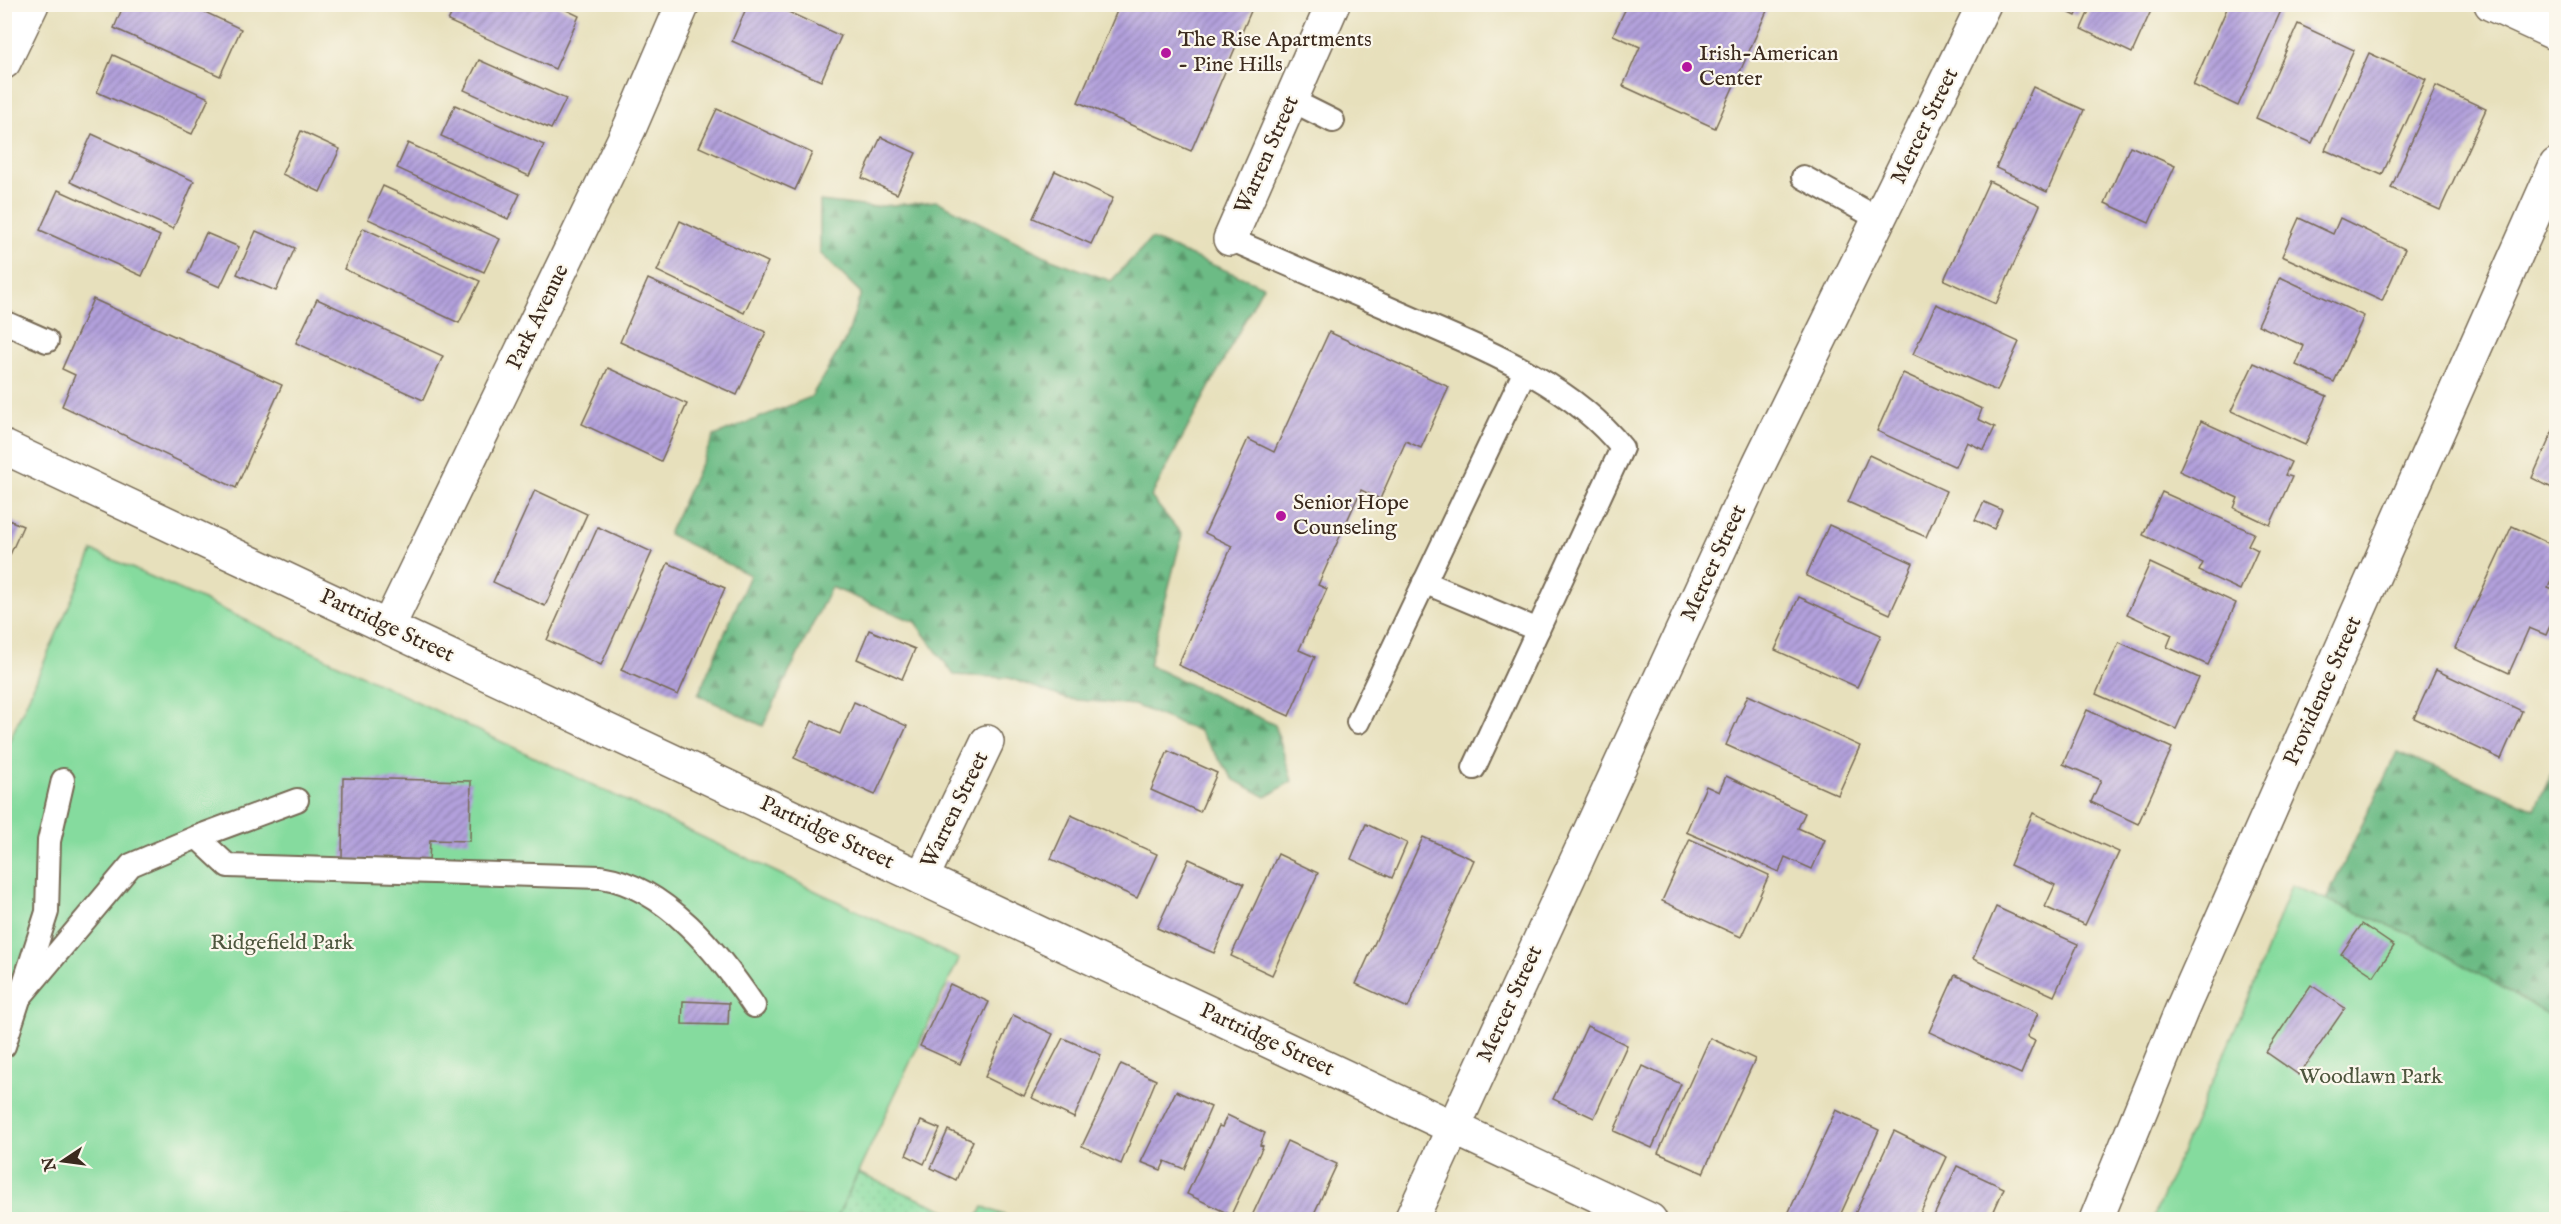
<svg xmlns="http://www.w3.org/2000/svg" width="2561" height="1224" viewBox="0 0 2561 1224" font-family="'IM FELL English',serif">
<style>
.grass{fill:url(#grass-dots);stroke:#60825e;stroke-width:1.5}
.forest{fill:url(#forest-firs);stroke:#547252;stroke-width:1.5}
.park{fill:#85db9e;stroke:#60825e;stroke-width:1.5}
.building{fill:url(#building-hatch)}
.lines{fill:none;stroke-linecap:round;stroke-linejoin:round}
.service-casing{stroke:#776a55;stroke-width:26}
.minor-casing{stroke:#776a55;stroke-width:36}
.service{stroke:#fff;stroke-width:22}
.minor{stroke:#fff;stroke-width:33}
.poi-dot{fill:#b5179e;stroke:#fbf7ec;stroke-width:2}
.labels{text-anchor:middle;dominant-baseline:central;stroke-width:4.5;stroke-linejoin:round;paint-order:stroke}
.poi-label{font-size:22px;fill:#3b2a1e;stroke:#fbf7ec;text-anchor:start}
.street-label{font-size:22px;fill:#3b2a1e;stroke:#fbf7ec}
.park-label{font-size:22px;fill:#4e563e;stroke:#fbf7ec}
</style>
<defs>
<pattern id="grass-dots" width="8" height="8" patternUnits="userSpaceOnUse" patternTransform="scale(1.5)"><rect width="8" height="8" fill="#85db9e"/><path d="M2 2h.1M6 6h.1" fill="none" stroke="#74bc88" stroke-width="1.8" stroke-linecap="round"/></pattern>
<pattern id="forest-firs" width="22" height="20" patternUnits="userSpaceOnUse" patternTransform="scale(1.5)"><rect width="22" height="20" fill="#6cbb85"/><path d="M5 1l3.5 6h-7zM16 11l3.5 6h-7z" fill="#5a986c"/></pattern>
<pattern id="building-hatch" width="6" height="6" patternUnits="userSpaceOnUse" patternTransform="scale(1.5)"><rect width="6" height="6" fill="#b2a0dc"/><path d="M-1 1l2-2M0 6l6-6M5 7l2-2" fill="none" stroke="#9283b2"/></pattern>
</defs>
<rect width="100%" height="100%" fill="#fbf7ec"/>
<filter id="ink" filterUnits="userSpaceOnUse"><feTurbulence type="fractalNoise" baseFrequency=".0167" numOctaves="2"/><feDisplacementMap in="SourceGraphic" scale="12" xChannelSelector="R" yChannelSelector="G"/><feConvolveMatrix kernelMatrix="1 2 1 2 8 2 1 2 1" color-interpolation-filters="sRGB"/></filter>
<filter id="wash" filterUnits="userSpaceOnUse"><feTurbulence type="fractalNoise" baseFrequency=".008" numOctaves="4" result="noise"/><feDisplacementMap in="SourceGraphic" scale="24" xChannelSelector="R" yChannelSelector="G"/><feGaussianBlur stdDeviation="1.35" result="paint"/><feColorMatrix in="noise" values="0 0 0 0 0 0 0 0 0 0 0 0 0 0 0 0 0 1.4 0 .05"/><feComposite in="paint" operator="in"/></filter>
<g filter="url(#wash)">
<rect width="100%" height="100%" fill="#e7e0bc"/>
<!-- grass -->
<g class="grass">
<polygon points="858,1173 966,1219 836,1220"/>
<polygon points="983,1207 1014,1219 977,1219"/>
</g>
<!-- forest -->
<g class="forest">
<polygon points="820,201 871,207 937,201 1051,259 1111,281 1151,239 1263,286 1151,497 1182,535 1149,665 1275,725 1292,781 1266,797 1234,780 1199,731 1134,705 1067,699 1009,678 954,675 915,622 831,587 763,726 698,695 750,575 668,534 714,436 811,397 847,337 861,293 820,253"/>
<polygon points="2397,752 2535,809 2556,763 2556,1057 2326,900"/>
</g>
<!-- park -->
<g class="park">
<polygon points="93,551 199,598 959,959 836,1219 5,1220 5,751"/>
<polygon points="2291,885 2412,935 2556,1019 2556,1219 2152,1220 2246,1004"/>
</g>
<g id="blocks">
<!-- building -->
<g class="building">
<polygon points="124,4 188,4 241,29 220,76 114,28"/>
<polygon points="456,4 554,4 579,16 555,69 448,21"/>
<polygon points="748,4 771,4 841,36 821,81 732,41"/>
<polygon points="1120,4 1254,4 1191,151 1078,102"/>
<polygon points="1628,4 1770,4 1715,128 1623,86 1640,47 1613,35"/>
<polygon points="2051,4 2081,4 2076,16"/>
<polygon points="2092,4 2154,4 2132,53 2081,29"/>
<polygon points="2229,4 2284,4 2238,106 2193,85"/>
<polygon points="2298,24 2354,50 2312,143 2256,118"/>
<polygon points="2369,53 2426,79 2382,175 2325,150"/>
<polygon points="113,55 209,98 192,134 97,92"/>
<polygon points="479,60 566,99 551,129 464,90"/>
<polygon points="2436,86 2486,109 2440,210 2391,188"/>
<polygon points="2033,87 2084,110 2047,192 1996,168"/>
<polygon points="455,105 544,145 529,176 441,136"/>
<polygon points="717,109 812,153 795,190 699,147"/>
<polygon points="301,131 340,149 320,192 282,174"/>
<polygon points="92,134 194,181 173,229 70,182"/>
<polygon points="881,137 916,153 897,194 862,178"/>
<polygon points="408,143 520,194 508,219 397,168"/>
<polygon points="2130,146 2175,166 2149,223 2105,203"/>
<polygon points="1055,171 1113,198 1091,244 1033,218"/>
<polygon points="1989,181 2040,205 1996,304 1944,280"/>
<polygon points="383,186 500,239 484,272 368,219"/>
<polygon points="58,190 160,236 142,276 40,230"/>
<polygon points="2299,218 2333,234 2340,218 2405,249 2382,301 2282,256"/>
<polygon points="680,221 768,262 744,313 657,271"/>
<polygon points="363,228 480,281 459,323 344,269"/>
<polygon points="256,231 295,248 276,291 237,274"/>
<polygon points="206,233 239,247 220,287 188,273"/>
<polygon points="2280,277 2364,316 2334,382 2296,365 2304,346 2258,325"/>
<polygon points="648,279 766,332 737,395 620,342"/>
<polygon points="93,299 282,385 236,488 62,406 75,375 62,369"/>
<polygon points="317,299 443,356 423,400 296,343"/>
<polygon points="1936,304 2019,342 1997,391 1913,354"/>
<polygon points="1329,332 1449,387 1421,448 1406,441 1380,499 1361,490 1318,585 1327,589 1299,650 1315,657 1289,716 1178,665 1232,546 1205,533 1248,439 1274,452"/>
<polygon points="2254,363 2327,396 2305,445 2231,411"/>
<polygon points="608,368 687,404 661,461 582,424"/>
<polygon points="1903,373 1982,409 1978,419 1995,427 1984,450 1967,442 1956,467 1877,431"/>
<polygon points="2201,421 2291,462 2285,475 2292,477 2270,525 2234,508 2238,498 2179,471"/>
<polygon points="2556,424 2556,490 2532,478"/>
<polygon points="1869,455 1946,491 1926,537 1848,502"/>
<polygon points="535,490 587,514 545,606 493,582"/>
<polygon points="2162,492 2254,533 2248,545 2258,550 2240,590 2199,571 2203,563 2143,535"/>
<polygon points="1984,502 2002,510 1994,529 1975,520"/>
<polygon points="4,518 23,526 4,568"/>
<polygon points="1829,525 1913,563 1890,614 1806,576"/>
<polygon points="2512,526 2556,547 2556,569 2548,588 2556,591 2556,612 2546,635 2529,628 2509,673 2455,648"/>
<polygon points="598,527 652,552 601,665 547,640"/>
<polygon points="668,563 725,588 678,695 621,670"/>
<polygon points="2150,563 2236,603 2208,665 2167,647 2172,635 2127,614"/>
<polygon points="1799,597 1881,635 1857,687 1775,650"/>
<polygon points="869,630 915,649 902,679 857,659"/>
<polygon points="2119,642 2199,678 2176,729 2096,694"/>
<polygon points="2436,670 2522,711 2501,759 2414,718"/>
<polygon points="1748,695 1860,746 1838,795 1726,745"/>
<polygon points="854,702 907,726 875,795 794,758 812,721 840,734"/>
<polygon points="2087,710 2172,748 2138,824 2091,802 2101,780 2063,764"/>
<polygon points="1168,751 1217,773 1200,812 1151,790"/>
<polygon points="1726,776 1805,813 1798,828 1825,840 1812,869 1785,857 1779,872 1686,832 1706,786 1719,792"/>
<polygon points="343,778 471,781 470,841 430,840 429,863 342,860"/>
<polygon points="2033,813 2119,852 2085,925 2045,907 2055,885 2010,865"/>
<polygon points="1071,815 1157,854 1137,898 1051,859"/>
<polygon points="1366,824 1407,843 1392,878 1351,859"/>
<polygon points="1423,837 1474,860 1408,1008 1356,984"/>
<polygon points="1690,839 1769,875 1741,937 1662,901"/>
<polygon points="1278,854 1318,873 1272,975 1231,956"/>
<polygon points="1189,859 1244,884 1214,953 1157,928"/>
<polygon points="1996,907 2078,944 2054,996 1973,959"/>
<polygon points="2362,924 2394,946 2374,976 2341,954"/>
<polygon points="1955,975 2038,1013 2027,1037 2035,1041 2021,1074 1929,1032"/>
<polygon points="950,984 989,1002 960,1064 920,1046"/>
<polygon points="2311,985 2345,1008 2299,1075 2266,1052"/>
<polygon points="683,1001 729,1003 728,1025 682,1024"/>
<polygon points="1013,1015 1053,1034 1024,1096 985,1077"/>
<polygon points="1587,1026 1627,1045 1594,1118 1553,1099"/>
<polygon points="1063,1038 1101,1055 1074,1118 1032,1098"/>
<polygon points="1710,1038 1755,1059 1703,1173 1658,1153"/>
<polygon points="1121,1064 1156,1080 1121,1164 1082,1146"/>
<polygon points="1643,1066 1681,1084 1652,1148 1614,1131"/>
<polygon points="1176,1091 1211,1107 1184,1169 1165,1161 1161,1170 1141,1162"/>
<polygon points="1836,1110 1879,1130 1838,1220 1794,1220 1787,1216"/>
<polygon points="1227,1115 1265,1133 1260,1145 1263,1146 1231,1215 1187,1194 1219,1126 1222,1127"/>
<polygon points="921,1121 940,1129 924,1164 906,1155"/>
<polygon points="948,1130 973,1141 956,1180 931,1168"/>
<polygon points="1894,1131 1947,1157 1917,1220 1852,1220"/>
<polygon points="1287,1141 1337,1164 1311,1220 1250,1220"/>
<polygon points="1957,1166 2004,1188 1990,1220 1932,1220"/>
</g>
</g>
</g>
<g filter="url(#ink)">
<use href="#blocks" fill-opacity="0" stroke="#776a55" stroke-width="1.5"/>
<g class="lines">
<defs>
<g id="service">
<polyline points="1291,100 1333,121"/>
<polyline points="1803,177 1879,219"/>
<path d="M1230 239C1287 264 1344 289 1402 314 1477 347 1569 381 1622 448L1474 768"/>
<polyline points="4,322 47,341"/>
<polyline points="1424,582 1538,630"/>
<polyline points="1358,722 1525,371"/>
<polyline points="197,837 297,800"/>
<path d="M21 996 131 865 197 837 228 866 601 877C666 887 719 954 754 1006"/>
<polyline points="4,1046 47,912 49,841 63,780"/>
</g>
<g id="minor">
<polyline points="2491,4 2556,34"/>
<polyline points="4,62 32,4"/>
<polyline points="1230,239 1333,4"/>
<polyline points="4,447 1650,1220"/>
<polyline points="388,627 630,127 683,4"/>
<polyline points="922,878 987,742"/>
<polyline points="1411,1220 1759,464 1984,4"/>
<polyline points="2096,1220 2182,1009 2556,165"/>
</g>
</defs>
<!-- service casing -->
<use href="#service" class="service-casing"/>
<!-- minor casing -->
<use href="#minor" class="minor-casing"/>
<!-- service -->
<use href="#service" class="service"/>
<!-- minor -->
<use href="#minor" class="minor"/>
</g>
</g>
<!-- markers -->
<g class="poi-dot">
<circle cx="1166" cy="53" r="6"/>
<circle cx="1687" cy="67" r="6"/>
<circle cx="1281" cy="516" r="6"/>
</g>
<g class="labels">
<!-- poi labels -->
<g class="poi-label">
<text x="1178" y="40">The Rise Apartments<tspan x="1178" dy="25">- Pine Hills</tspan></text>
<text x="1699" y="54">Irish-American<tspan x="1699" dy="25">Center</tspan></text>
<text x="1293" y="503">Senior Hope<tspan x="1293" dy="25">Counseling</tspan></text>
</g>
<!-- street labels -->
<g class="street-label">
<text transform="translate(1925 126) rotate(-64)">Mercer Street</text>
<text transform="translate(1267 155) rotate(-66)">Warren Street</text>
<text transform="translate(538 317) rotate(-64)">Park Avenue</text>
<text transform="translate(1714 563) rotate(-65)">Mercer Street</text>
<text transform="translate(387 626) rotate(25)">Partridge Street</text>
<text transform="translate(2323 691) rotate(-66)">Providence Street</text>
<text transform="translate(955 810) rotate(-64)">Warren Street</text>
<text transform="translate(827 833) rotate(25)">Partridge Street</text>
<text transform="translate(1510 1004) rotate(-65)">Mercer Street</text>
<text transform="translate(1267 1040) rotate(25)">Partridge Street</text>
</g>
<!-- park labels -->
<g class="park-label">
<text x="282" y="943">Ridgefield Park</text>
<text x="2371" y="1077">Woodlawn Park</text>
</g>
</g>
<!-- margin -->
<rect width="2561" height="1224" fill="none" stroke="#fbf7ec" stroke-width="24"/>
<!-- north arrow -->
<g transform="translate(63 1161) rotate(257)" stroke="#fbf7ec" stroke-width="4.5" paint-order="stroke">
<path d="M0-4.5L10 22L0 15L-10 22Z" fill="#3b2a1e"/>
<text y="-9" font-size="16" font-weight="bold" text-anchor="middle" fill="#3b2a1e">N</text>
</g>
</svg>
